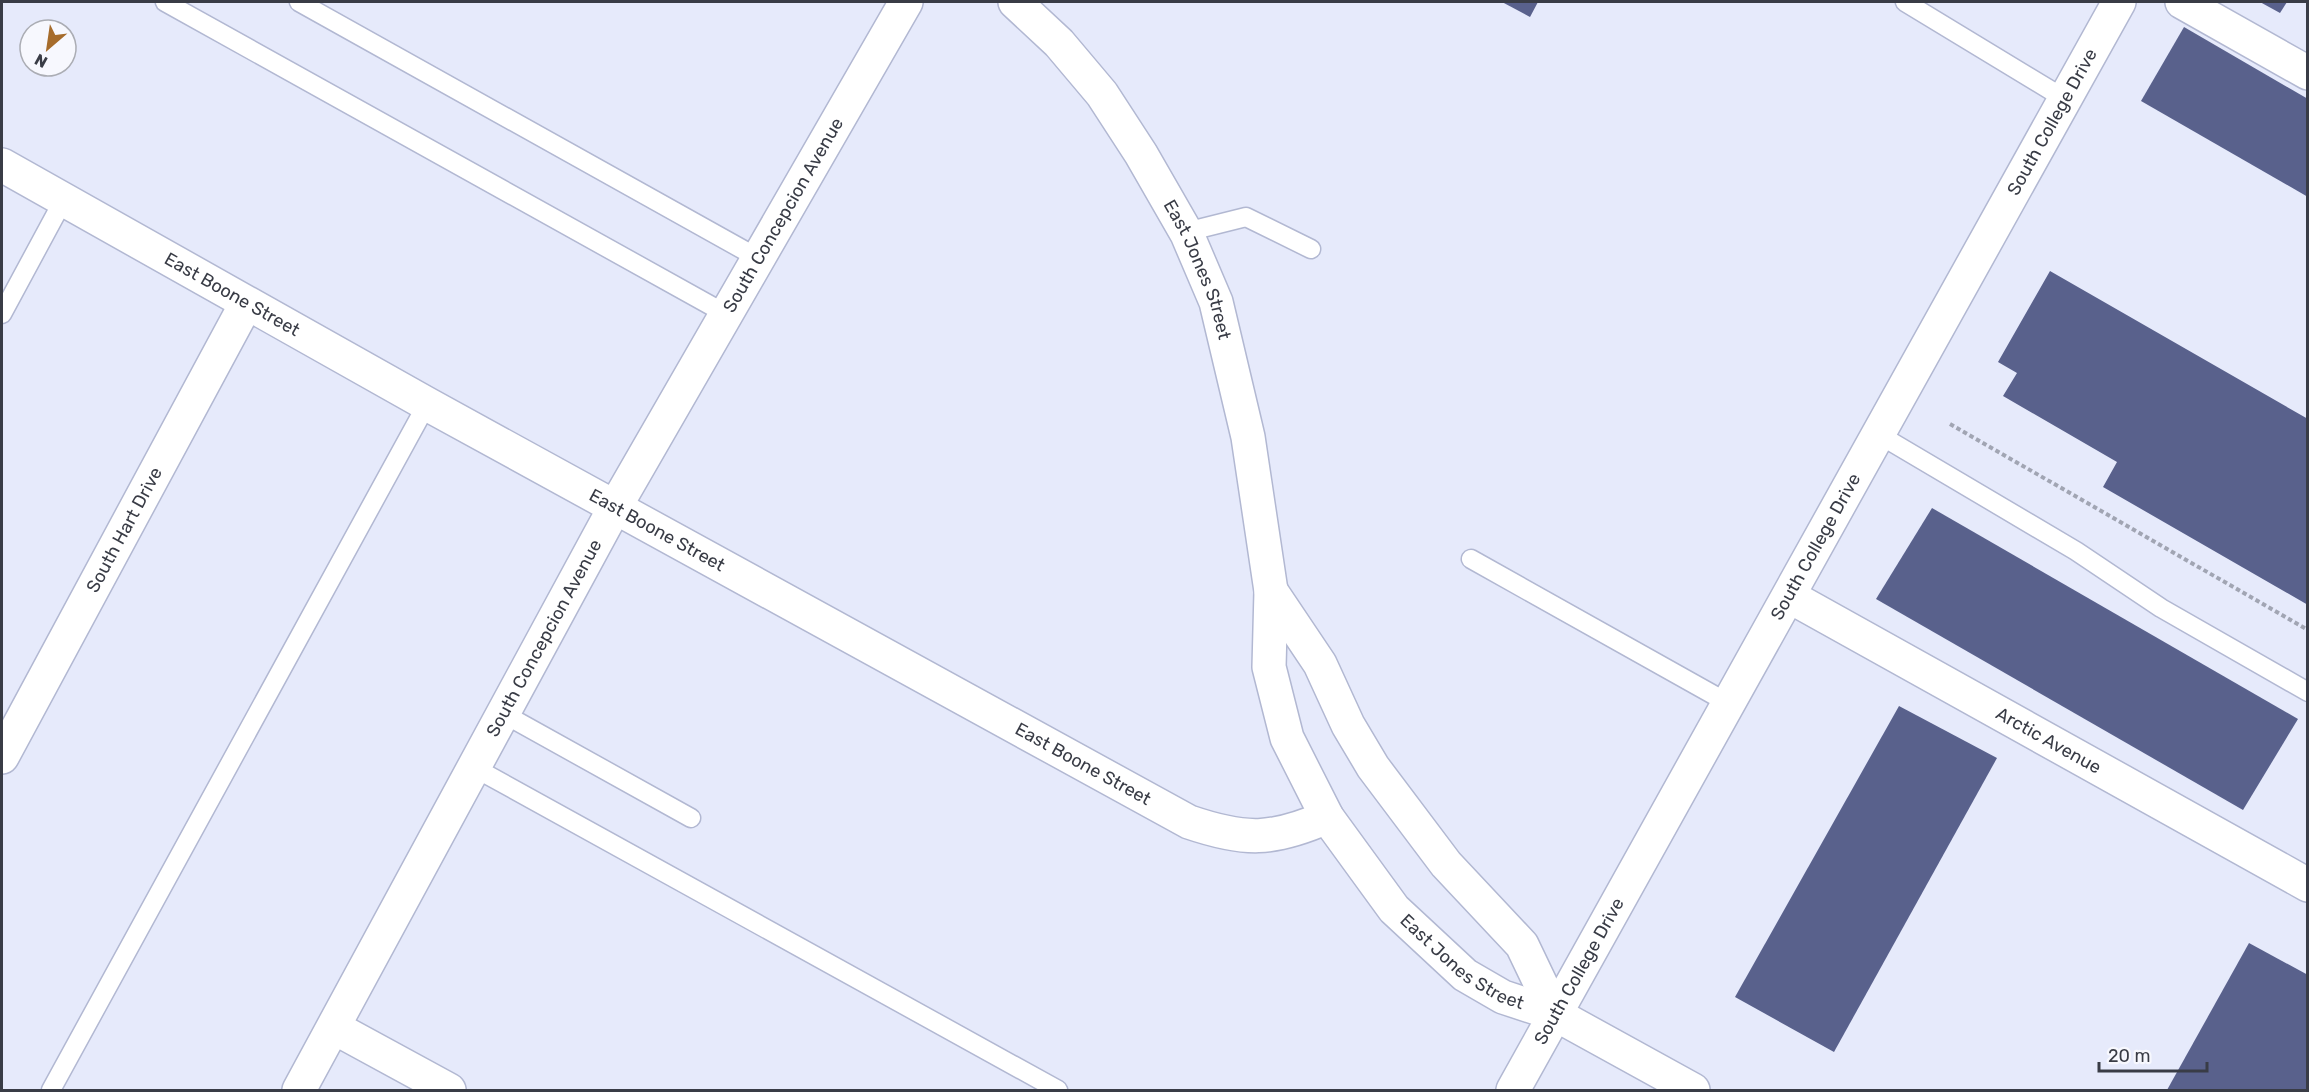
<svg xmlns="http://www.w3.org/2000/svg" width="2309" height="1092" viewBox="0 0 2309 1092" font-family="Rubik,sans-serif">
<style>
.building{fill:#59618c}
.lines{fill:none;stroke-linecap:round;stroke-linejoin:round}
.service-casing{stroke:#b2b8d2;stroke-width:21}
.minor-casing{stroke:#b2b8d2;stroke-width:36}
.tertiary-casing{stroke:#b2b8d2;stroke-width:36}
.path{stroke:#a1a5b3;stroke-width:4;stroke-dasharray:4.5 3;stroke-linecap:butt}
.service{stroke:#fff;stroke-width:18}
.minor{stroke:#fff;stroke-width:33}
.tertiary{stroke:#fff;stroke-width:33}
.labels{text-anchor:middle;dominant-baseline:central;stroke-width:6;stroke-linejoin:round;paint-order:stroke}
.street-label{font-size:18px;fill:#393c46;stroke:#f7f8fe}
</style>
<rect width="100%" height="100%" fill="#e6eafb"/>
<!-- building -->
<g class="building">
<polygon points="1502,2 1538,2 1530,17"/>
<polygon points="2260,2 2287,2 2280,13"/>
<polygon points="2184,27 2308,99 2308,197 2141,101"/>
<polygon points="2050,271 2308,419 2308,605 2103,487 2117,462 2003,396 2017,373 1998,362"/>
<polygon points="1932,508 2298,719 2243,810 1876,599"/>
<polygon points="1899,706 1997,758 1834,1052 1735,997"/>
<polygon points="2249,943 2308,975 2308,1090 2167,1090"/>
</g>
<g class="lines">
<defs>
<g id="service">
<polyline points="165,2 726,314"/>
<polyline points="299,2 758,258"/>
<polyline points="1905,2 2065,99"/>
<polyline points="1186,232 1246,217 1311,249"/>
<polyline points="2,314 64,199"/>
<polyline points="1878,434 2076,551 2161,608 2308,692"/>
<polyline points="1471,559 1728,703"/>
<polyline points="504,714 691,818"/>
<polyline points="475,768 1058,1090"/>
<polyline points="51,1090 427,404"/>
</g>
<g id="minor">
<polyline points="2182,2 2308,73"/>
<path id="s1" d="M2 165 427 404 1189 822C1245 841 1272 841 1327 817"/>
<path id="s2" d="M1789 596 2308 885"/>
<path id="s3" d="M2 757 246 304"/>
<polyline points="335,1028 449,1090"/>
<path id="s4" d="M299 1090 615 507 906 2"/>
</g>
<g id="tertiary">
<path id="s5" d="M1015 2 1059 43 1102 94 1141 154 1187 234 1216 302 1248 437 1271 591 1269 667 1287 738 1327 817 1394 909 1465 975 1503 997 1555 1014 1693 1090"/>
<polyline points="1271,591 1320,664 1348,725 1373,767 1446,864 1522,945 1555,1014"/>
<path id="s6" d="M1513 1090 2119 2"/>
</g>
</defs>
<!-- service casing -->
<use href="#service" class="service-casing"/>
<!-- minor casing -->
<use href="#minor" class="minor-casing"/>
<!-- tertiary casing -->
<use href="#tertiary" class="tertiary-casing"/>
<!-- path -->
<polyline class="path" points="1950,424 2308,630"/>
<!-- service -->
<use href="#service" class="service"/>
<!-- minor -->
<use href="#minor" class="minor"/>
<!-- tertiary -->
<use href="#tertiary" class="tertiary"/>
</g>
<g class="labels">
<!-- street labels -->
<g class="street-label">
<text stroke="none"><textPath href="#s6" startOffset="1108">South College Drive</textPath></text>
<text stroke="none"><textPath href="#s4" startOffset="1000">South Concepcion Avenue</textPath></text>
<text stroke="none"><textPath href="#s5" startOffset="328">East Jones Street</textPath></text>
<text stroke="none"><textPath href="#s1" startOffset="264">East Boone Street</textPath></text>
<text stroke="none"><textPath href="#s3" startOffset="258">South Hart Drive</textPath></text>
<text stroke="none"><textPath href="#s1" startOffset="750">East Boone Street</textPath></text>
<text stroke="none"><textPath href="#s6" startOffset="622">South College Drive</textPath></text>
<text stroke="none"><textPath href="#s4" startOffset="514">South Concepcion Avenue</textPath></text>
<text stroke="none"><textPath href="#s2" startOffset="297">Arctic Avenue</textPath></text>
<text stroke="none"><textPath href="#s1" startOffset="1236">East Boone Street</textPath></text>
<text stroke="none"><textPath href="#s5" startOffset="1098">East Jones Street</textPath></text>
<text stroke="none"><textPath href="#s6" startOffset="136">South College Drive</textPath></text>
</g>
</g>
<!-- border -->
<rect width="2309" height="1092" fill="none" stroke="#393c46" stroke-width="6"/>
<!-- north arrow -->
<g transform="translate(48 48) rotate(209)"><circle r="28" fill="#f7f8fe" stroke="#abadb4" stroke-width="1.5"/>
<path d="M0-4.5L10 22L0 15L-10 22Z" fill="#a66c2c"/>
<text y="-9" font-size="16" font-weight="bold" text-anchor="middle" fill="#393c46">N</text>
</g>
<!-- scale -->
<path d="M2099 1062v9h108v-9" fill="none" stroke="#393c46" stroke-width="3"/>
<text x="2108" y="1062" font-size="18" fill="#393c46" stroke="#f7f8fe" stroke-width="4.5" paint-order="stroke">20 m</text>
</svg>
